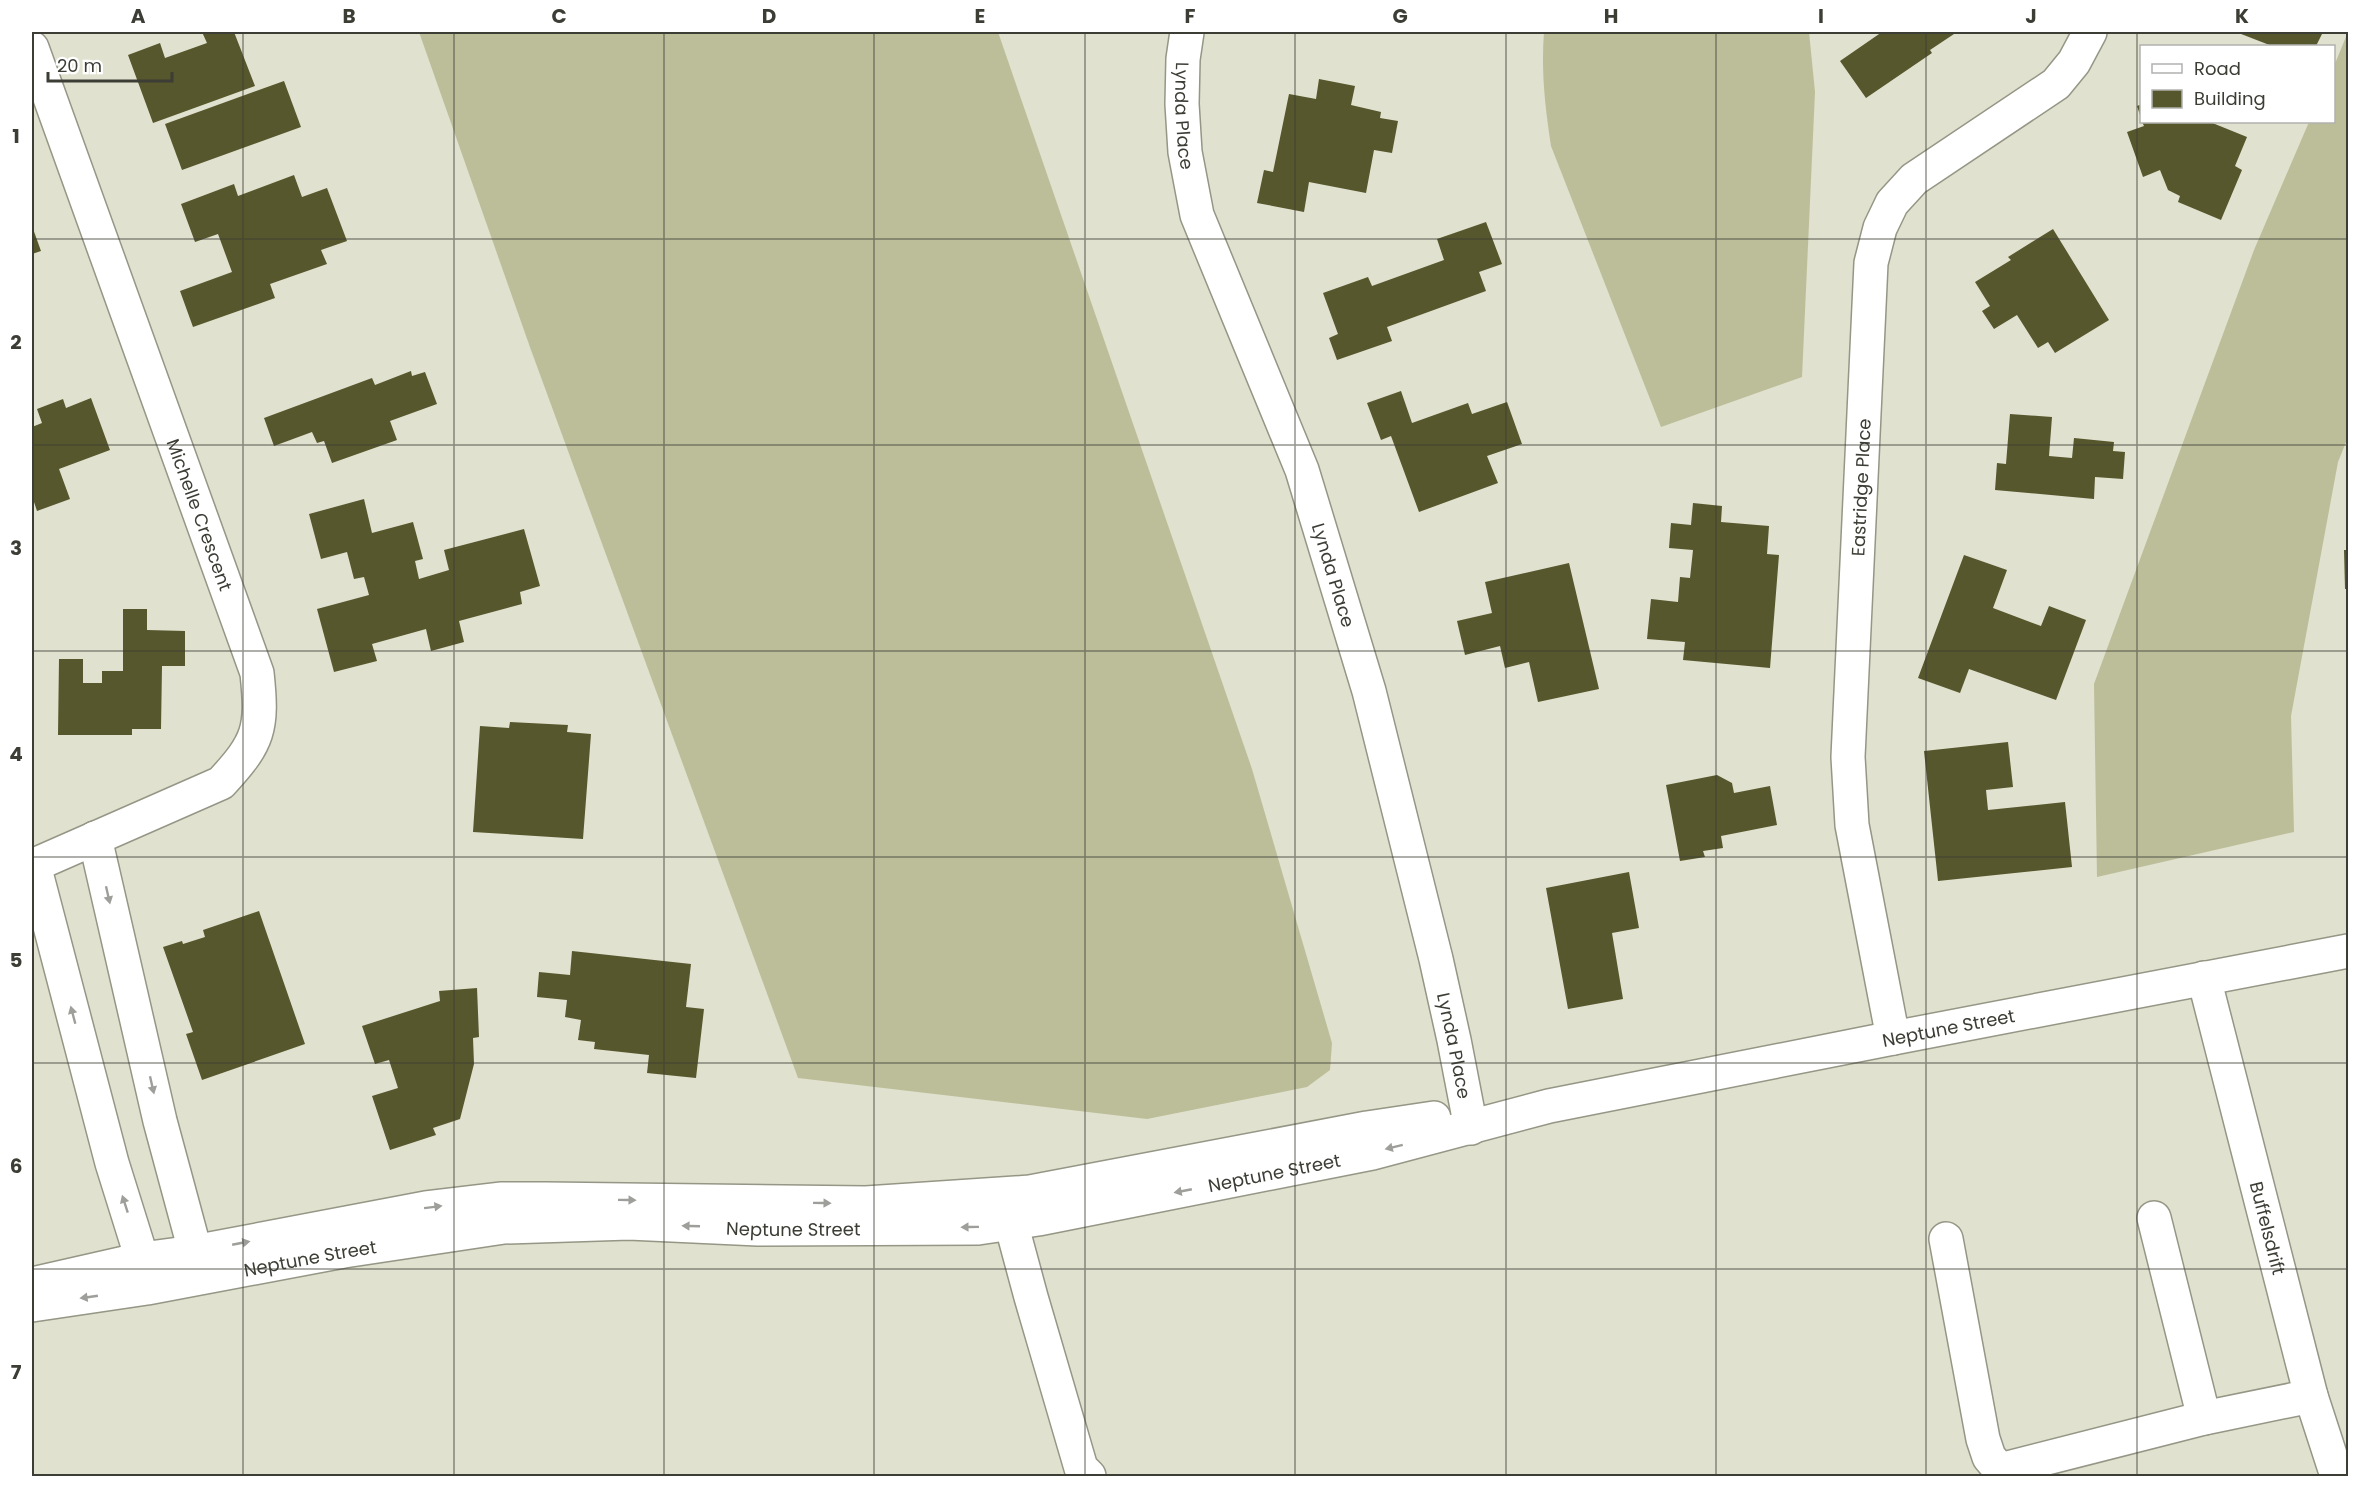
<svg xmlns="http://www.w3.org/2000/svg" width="2380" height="1508" viewBox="0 0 2380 1508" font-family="Poppins,sans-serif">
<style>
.grass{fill:#bcbe99}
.building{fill:#56572d}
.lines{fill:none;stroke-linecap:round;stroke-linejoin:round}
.minor-casing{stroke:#959685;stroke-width:36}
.minor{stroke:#fff;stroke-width:33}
.oneway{fill:#9e9e9a}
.grid{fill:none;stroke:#3c3d35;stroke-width:1.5;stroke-opacity:0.55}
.labels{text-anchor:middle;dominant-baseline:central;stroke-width:6;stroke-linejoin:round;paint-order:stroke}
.street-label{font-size:18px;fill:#3c3d35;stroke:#fff}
.neatline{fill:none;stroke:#3c3d35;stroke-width:2}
.grid-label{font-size:20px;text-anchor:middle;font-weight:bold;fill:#3c3d35}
</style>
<rect width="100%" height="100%" fill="#e0e1ce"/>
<!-- grass -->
<g class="grass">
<polygon points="419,32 998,32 1252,769 1332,1043 1330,1070 1307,1087 1147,1119 798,1078 531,350"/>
<path d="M1544 32H1809L1815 92 1802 377 1661 427 1551 146C1545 107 1541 71 1544 32Z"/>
<polygon points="2348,32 2348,437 2338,462 2291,716 2294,832 2097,877 2094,684 2254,250 2309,122 2334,122 2334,66"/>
</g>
<!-- building -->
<g class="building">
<polygon points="202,32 234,32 255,86 153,123 128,55 160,43 165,58 207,43"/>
<polygon points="1882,32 1957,32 1930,50 1932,53 1866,98 1840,61"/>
<polygon points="2236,32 2323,32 2316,46 2272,46"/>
<polygon points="1319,79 1355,86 1351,105 1381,112 1380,118 1398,121 1392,153 1374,150 1366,193 1309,182 1304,212 1257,203 1264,170 1273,172 1289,94 1316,99"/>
<polygon points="284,81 301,127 182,170 165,124"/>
<polygon points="2142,104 2142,118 2141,118 2137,106"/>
<polygon points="2142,122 2210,122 2247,137 2235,166 2242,170 2221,220 2178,202 2180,196 2168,190 2160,170 2143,177 2127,132 2144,126"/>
<polygon points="294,175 302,197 327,188 347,241 321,250 327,264 270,284 275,298 193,327 180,291 232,272 218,234 195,242 181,204 234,184 238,196"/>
<polygon points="1486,222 1502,264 1479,272 1486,291 1387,327 1392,341 1337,360 1329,338 1338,334 1323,293 1368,277 1372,286 1444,260 1437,239"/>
<polygon points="32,226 41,251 32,254"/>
<polygon points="2053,229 2109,320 2055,353 2048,342 2038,348 2017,315 1994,329 1982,311 1990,306 1975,282 2011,260 2008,257"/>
<polygon points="411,371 412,376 425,372 437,404 390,421 397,440 332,463 324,441 317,443 312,432 274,446 264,418 372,378 375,385"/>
<polygon points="1401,391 1412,423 1468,403 1472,414 1507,402 1522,444 1487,456 1498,483 1419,512 1391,436 1381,440 1367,403"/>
<polygon points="91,398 110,450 59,469 70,499 37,511 32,496 32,427 42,423 37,409 63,399 66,408"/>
<polygon points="2010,414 2052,417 2049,456 2072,458 2074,438 2114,442 2113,451 2125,452 2123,479 2095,477 2094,499 1995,490 1997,463 2006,464"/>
<polygon points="364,499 372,533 413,522 423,559 415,561 419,579 449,570 444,550 524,529 540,586 520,592 522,604 459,621 464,642 431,651 426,629 372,644 377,661 334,672 317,609 369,595 364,577 354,579 347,552 321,559 309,514"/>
<polygon points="1693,503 1722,506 1721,522 1769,526 1767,554 1779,555 1770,668 1683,660 1685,642 1647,639 1651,599 1678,602 1680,577 1690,578 1693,550 1669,548 1671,523 1691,525"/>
<polygon points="2344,550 2348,550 2348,589 2345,589"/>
<polygon points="1964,555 2007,570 1993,608 2041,626 2049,606 2086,620 2056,700 1969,669 1960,693 1918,678"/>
<polygon points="1569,563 1599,689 1538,702 1529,662 1505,668 1500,646 1465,655 1457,621 1492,613 1485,582"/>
<polygon points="123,609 147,609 147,630 185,631 185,666 162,666 161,729 132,729 132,735 58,735 59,659 83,659 83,683 102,683 102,671 123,671"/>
<polygon points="510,722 568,725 567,732 591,734 583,839 473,832 480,726 509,728"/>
<polygon points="2008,742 2013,787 1986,790 1988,810 2065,802 2072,867 1938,881 1924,751"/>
<polygon points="1717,775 1732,783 1734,793 1770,786 1777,825 1721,836 1723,848 1703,851 1705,857 1680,861 1666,785"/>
<polygon points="1629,872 1639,928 1612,933 1623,999 1568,1009 1546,888"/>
<polygon points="259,911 305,1044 202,1080 186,1034 193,1032 163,947 182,941 183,944 205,937 203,930"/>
<polygon points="572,951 691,964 686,1007 704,1009 696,1078 647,1073 649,1055 594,1049 595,1042 578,1040 581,1020 565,1017 567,1000 537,997 539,972 570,975"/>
<polygon points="477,988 479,1037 473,1038 474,1064 460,1119 433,1128 436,1135 390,1150 372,1096 398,1088 389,1060 375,1064 362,1026 440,1001 439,991"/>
</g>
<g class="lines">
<defs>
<g id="minor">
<path id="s1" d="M1187 32 1183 59 1182 104 1185 152 1197 215 1302 470 1369 691 1436 959 1454 1040 1471 1128"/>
<path id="s2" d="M32 48 257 673C263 729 259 742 221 783L32 866"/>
<polyline points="95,838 160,1121 201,1273"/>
<polyline points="34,865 112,1163 142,1259 145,1281"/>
<path id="s3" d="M2204 978 2311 1396 2337 1476"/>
<path id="s4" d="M1893 1038 1852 825 1848 757 1871 263 1880 228 1892 203 1914 179 2056 84 2074 62 2090 32"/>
<polyline points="1007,1201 1011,1223 1031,1297 1081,1468 1089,1476"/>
<polyline points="2154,1218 2204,1418"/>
<polyline points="1946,1239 1983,1439 1989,1457 2000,1470 2204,1418 2311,1396"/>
<polyline points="32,1284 142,1259 194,1252 426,1208 502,1199 546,1199 866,1203 1030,1192 1367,1128 1434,1118"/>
<path id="s5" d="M32 1305 147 1288 344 1251 504 1227 629 1223 758 1229 978 1228 1038 1219 1372 1153 1549 1106 1893 1038 2348 951"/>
</g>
</defs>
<!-- minor casing -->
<use href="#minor" class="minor-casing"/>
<!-- minor -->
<use href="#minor" class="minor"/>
</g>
<!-- one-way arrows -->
<defs><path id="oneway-solid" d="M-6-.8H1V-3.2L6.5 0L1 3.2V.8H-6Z" transform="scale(1.5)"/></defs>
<g class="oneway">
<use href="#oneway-solid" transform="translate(108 895) rotate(77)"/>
<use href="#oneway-solid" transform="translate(73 1015) rotate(-105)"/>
<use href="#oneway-solid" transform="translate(152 1085) rotate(77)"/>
<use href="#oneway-solid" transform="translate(1394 1147) rotate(166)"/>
<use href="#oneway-solid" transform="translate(1183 1191) rotate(169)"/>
<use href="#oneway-solid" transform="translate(627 1200) rotate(1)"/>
<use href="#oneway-solid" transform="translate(822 1203) rotate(1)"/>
<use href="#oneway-solid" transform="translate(125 1204) rotate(-108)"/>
<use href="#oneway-solid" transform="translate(433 1207) rotate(-7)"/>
<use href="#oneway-solid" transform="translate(691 1226) rotate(-178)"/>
<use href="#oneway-solid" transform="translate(970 1227) rotate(179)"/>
<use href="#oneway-solid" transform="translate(241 1243) rotate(-11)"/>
<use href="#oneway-solid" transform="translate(89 1297) rotate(172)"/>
</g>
<!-- grid -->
<path class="grid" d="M243 32V1476M454 32V1476M664 32V1476M874 32V1476M1085 32V1476M1295 32V1476M1506 32V1476M1716 32V1476M1926 32V1476M2137 32V1476M32 239H2348M32 445H2348M32 651H2348M32 857H2348M32 1063H2348M32 1269H2348"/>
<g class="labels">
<!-- street labels -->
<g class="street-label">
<text stroke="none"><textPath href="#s1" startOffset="84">Lynda Place</textPath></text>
<text stroke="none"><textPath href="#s4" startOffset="555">Eastridge Place</textPath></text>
<text stroke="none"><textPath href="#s2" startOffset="496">Michelle Crescent</textPath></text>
<text stroke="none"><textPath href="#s1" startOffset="570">Lynda Place</textPath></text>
<text stroke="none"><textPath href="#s5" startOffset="1944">Neptune Street</textPath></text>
<text stroke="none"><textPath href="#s1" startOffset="1056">Lynda Place</textPath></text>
<text stroke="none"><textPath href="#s5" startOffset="1254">Neptune Street</textPath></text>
<text stroke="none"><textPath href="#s5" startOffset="768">Neptune Street</textPath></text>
<text stroke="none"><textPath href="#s3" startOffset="258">Buffelsdrift</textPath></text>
<text stroke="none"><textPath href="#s5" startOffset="282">Neptune Street</textPath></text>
</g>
</g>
<!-- border -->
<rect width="2380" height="1508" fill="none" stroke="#ffffff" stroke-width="66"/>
<!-- legend -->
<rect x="2140" y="45" width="195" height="78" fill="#ffffff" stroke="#b1b1ae" stroke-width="1.5"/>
<rect x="2152" y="64" width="30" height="9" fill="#ffffff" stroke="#b1b1ae" stroke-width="1.5"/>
<text x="2194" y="75" font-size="18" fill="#3c3d35">Road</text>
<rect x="2152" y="90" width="30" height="18" fill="#56572d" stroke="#b1b1ae" stroke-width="1.5"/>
<text x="2194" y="105" font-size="18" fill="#3c3d35">Building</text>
<!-- scale -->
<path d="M48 72v9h124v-9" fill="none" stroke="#3c3d35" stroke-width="3"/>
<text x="57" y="72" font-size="18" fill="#3c3d35" stroke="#ffffff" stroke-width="4.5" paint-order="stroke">20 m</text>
<rect x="33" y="33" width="2314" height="1442" class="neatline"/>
<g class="grid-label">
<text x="138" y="23">A</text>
<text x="349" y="23">B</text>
<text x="559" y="23">C</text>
<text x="769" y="23">D</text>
<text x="980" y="23">E</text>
<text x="1190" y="23">F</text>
<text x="1400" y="23">G</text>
<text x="1611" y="23">H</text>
<text x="1821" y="23">I</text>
<text x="2031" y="23">J</text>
<text x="2242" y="23">K</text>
<text x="16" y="143">1</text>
<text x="16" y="349">2</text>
<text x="16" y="555">3</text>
<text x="16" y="761">4</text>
<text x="16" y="967">5</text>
<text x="16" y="1173">6</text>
<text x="16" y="1379">7</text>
</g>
</svg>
